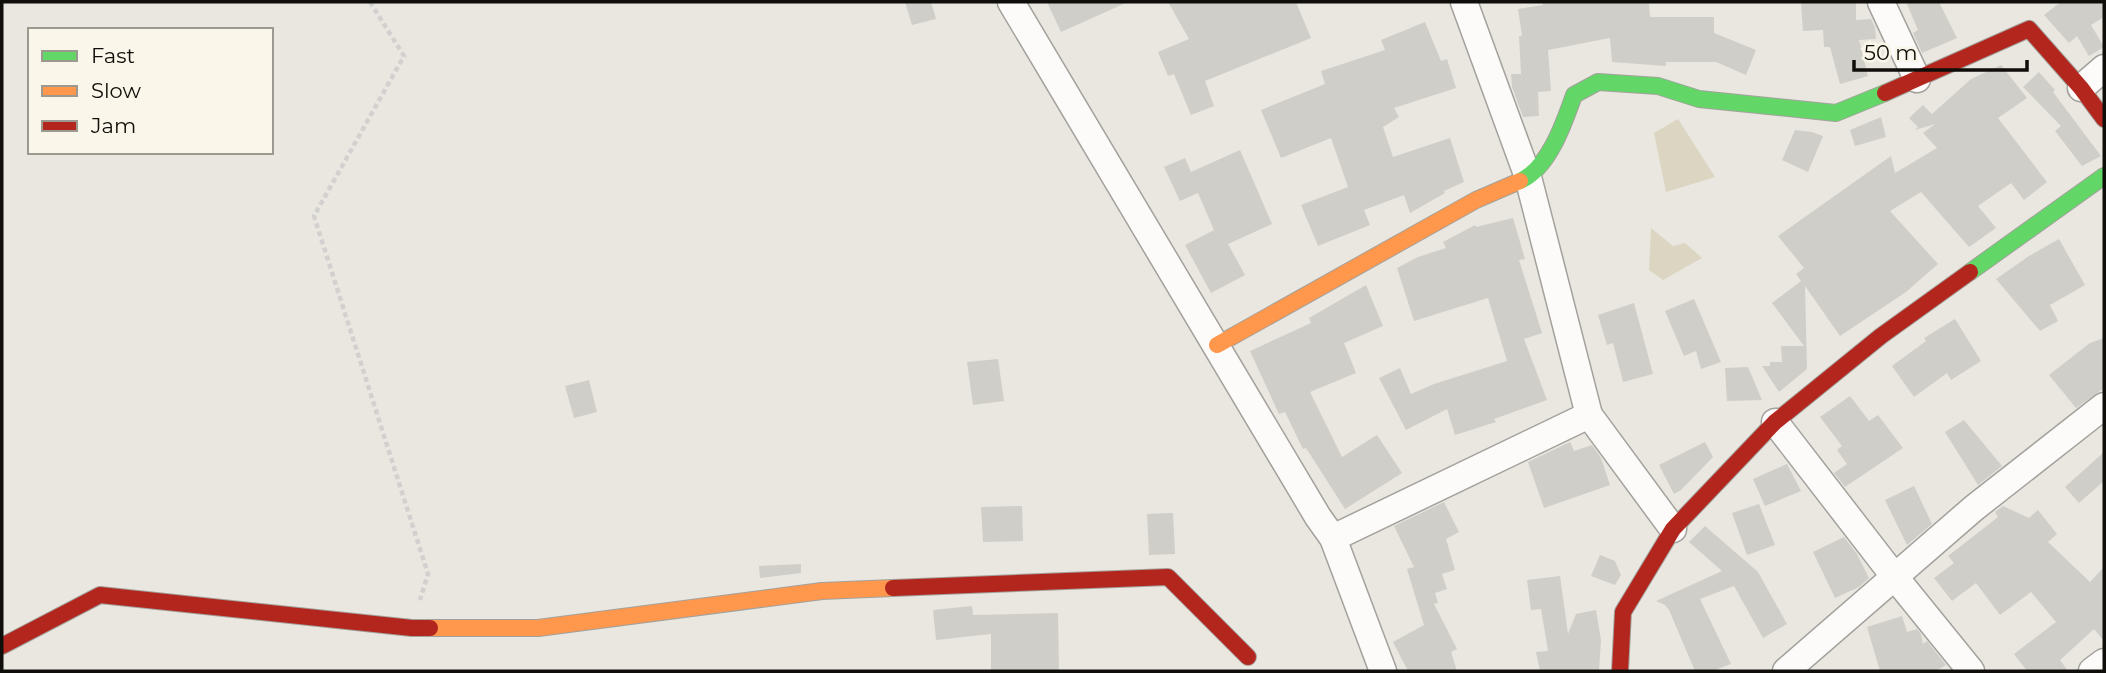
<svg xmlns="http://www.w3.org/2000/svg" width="2106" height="673" viewBox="0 0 2106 673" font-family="Montserrat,sans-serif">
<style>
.green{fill:#dbd5c2}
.building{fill:#d0cec8}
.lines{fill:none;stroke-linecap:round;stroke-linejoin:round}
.street-casing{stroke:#a3a19c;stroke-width:29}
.fast-casing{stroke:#a3a19c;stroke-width:18}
.slow-casing{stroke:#a3a19c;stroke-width:18}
.jam-casing{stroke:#a3a19c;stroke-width:18}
.path{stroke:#d2d1cf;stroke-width:4.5;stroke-dasharray:5 3.5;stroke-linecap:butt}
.street{stroke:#fcfbfa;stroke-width:26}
.fast{stroke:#63d668;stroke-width:16}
.slow{stroke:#ff974d;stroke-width:16}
.jam{stroke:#b3261e;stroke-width:16}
</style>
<rect width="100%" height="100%" fill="#e9e7e0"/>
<!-- green -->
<g class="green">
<polygon points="1678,119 1715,177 1666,192 1654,133"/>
<polygon points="1651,228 1673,246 1685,243 1702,258 1663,280 1649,270"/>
</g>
<!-- building -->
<g class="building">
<polygon points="905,2 931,2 936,19 912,25"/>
<polygon points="1047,2 1128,2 1061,32"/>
<polygon points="1168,2 1296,2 1311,38 1205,81 1214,106 1191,115 1174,74 1168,76 1158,52 1189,39"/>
<polygon points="1542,2 1649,2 1650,17 1714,17 1714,33 1756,50 1746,75 1716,62 1666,62 1666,66 1612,62 1610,38 1548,50 1551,91 1538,92 1539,116 1523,117 1512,87 1511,74 1521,74 1519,36 1522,36 1518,9 1543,5"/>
<polygon points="1856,2 1856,20 1871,19 1875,27 1876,39 1859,40 1868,76 1840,84 1830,47 1824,47 1823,30 1803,31 1801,3"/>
<polygon points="1906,2 1939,2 1957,38 1922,53 1913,33 1918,30"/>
<polygon points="2061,2 2104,2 2104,17 2091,25 2104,47 2089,56 2077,36 2069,43 2044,15"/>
<polygon points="1425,22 1441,61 1447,59 1456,88 1394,108 1399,117 1383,127 1393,157 1450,138 1464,182 1444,191 1445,193 1410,213 1404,195 1364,210 1370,225 1318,246 1301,205 1348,187 1331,138 1281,158 1261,110 1325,84 1321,71 1385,50 1381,40"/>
<polygon points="2001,65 2027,98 1998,118 2047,182 2024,200 2011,183 1978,206 1996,228 1969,247 1921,192 1890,211 1938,264 1906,292 1840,336 1805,286 1807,369 1779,392 1762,366 1770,366 1770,362 1782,362 1781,346 1804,346 1772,303 1801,281 1796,274 1804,268 1778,236 1891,156 1895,173 1937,148 1923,133 1935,124 1915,130 1918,127 1909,118 1923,105 1932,114 1971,79"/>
<polygon points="2039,72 2055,90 2053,92 2101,156 2082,166 2055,131 2061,126 2023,87"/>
<polygon points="1881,117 1886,137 1855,146 1850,130"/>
<polygon points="1795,130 1812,132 1823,136 1808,172 1782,160"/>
<polygon points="1240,150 1272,224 1228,244 1245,275 1211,293 1185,245 1214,230 1198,193 1180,201 1164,167 1185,158 1191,172"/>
<polygon points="1513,218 1525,259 1519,260 1542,333 1524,339 1547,400 1494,419 1496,422 1455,435 1447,409 1406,430 1379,378 1400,368 1411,394 1434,384 1507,361 1488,298 1414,321 1397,268 1418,257 1446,248 1443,242 1475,225 1476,227"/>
<polygon points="2059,239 2085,285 2050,305 2058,321 2040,331 1996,279 2029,256"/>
<polygon points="1366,285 1383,326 1344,343 1356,373 1310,392 1342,457 1377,435 1402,473 1345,509 1306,448 1303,449 1285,412 1279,414 1250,351 1311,323 1309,318"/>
<polygon points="1694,299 1721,362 1701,369 1696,351 1684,356 1665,311"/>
<polygon points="1634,303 1653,374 1623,382 1613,343 1607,345 1598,315"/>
<polygon points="1955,319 1981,361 1951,380 1947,373 1914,397 1892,366 1926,341 1924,338"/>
<polygon points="2104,338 2104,388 2076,408 2049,375 2090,343"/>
<polygon points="998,359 1004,401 973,405 967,362"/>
<polygon points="1748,367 1762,400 1727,401 1725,368"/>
<polygon points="589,380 597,412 574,418 565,386"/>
<polygon points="1850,396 1869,421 1878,415 1903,448 1845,487 1834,473 1847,464 1837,450 1842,446 1820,417"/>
<polygon points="1964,420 2002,466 1978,485 1945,432"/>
<polygon points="1570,442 1574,451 1592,445 1601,458 1610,485 1544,508 1528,462"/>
<polygon points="1705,442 1713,457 1681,490 1674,494 1659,465"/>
<polygon points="2104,452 2104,481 2079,503 2065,487"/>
<polygon points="1787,464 1801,491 1765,506 1753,479"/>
<polygon points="1914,486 1932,524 1907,545 1885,500"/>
<polygon points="1444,502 1459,532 1446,539 1455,570 1442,574 1447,589 1435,593 1438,603 1434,604 1457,649 1451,652 1457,671 1408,671 1393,642 1424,625 1407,569 1414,567 1394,526"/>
<polygon points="1759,504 1775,545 1747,555 1732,513"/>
<polygon points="1022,506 1023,541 983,542 981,507"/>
<polygon points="2003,506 2029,518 2038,510 2057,534 2048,542 2090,582 2104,567 2104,641 2094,629 2060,660 2068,671 2027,671 2014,654 2056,622 2031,592 2000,615 1976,583 1952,601 1934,578 1954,563 1948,556 1998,517 1995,512"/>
<polygon points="1173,513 1175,554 1149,555 1147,514"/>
<polygon points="1705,526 1758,572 1787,624 1763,638 1734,586 1700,599 1731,664 1712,671 1695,671 1669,610 1665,605 1656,601 1722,571 1689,542"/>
<polygon points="1844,537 1857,554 1869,578 1859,587 1835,598 1813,552"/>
<polygon points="1600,555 1615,561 1621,575 1615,585 1591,576"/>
<polygon points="801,564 801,573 760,578 759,566"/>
<polygon points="1560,576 1568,634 1576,614 1596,610 1601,640 1599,671 1540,671 1536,652 1548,651 1541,609 1531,610 1527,580"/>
<polygon points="972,606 973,615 1058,613 1059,671 991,671 991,634 936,640 933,610"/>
<polygon points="1902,616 1907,632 1917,629 1921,634 1923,644 1927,641 1946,665 1936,671 1880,671 1867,627"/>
</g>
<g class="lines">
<defs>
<g id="street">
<polyline points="1011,2 1318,517 1333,538 1383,671"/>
<polyline points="1464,2 1528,177 1589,415 1673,529"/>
<polyline points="1881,2 1917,79"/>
<polyline points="2081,88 2104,68"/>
<polyline points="1775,422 1894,576 1971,671"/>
<polyline points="1333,538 1589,415"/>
<polyline points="1786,671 1974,508 2104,406"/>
<polyline points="2092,671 2104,662"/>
</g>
<g id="fast">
<path d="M1520 181C1549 168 1564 123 1574 95L1598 82 1658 86 1699 99 1836 113 1885 93"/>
<polyline points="1970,272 2104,176"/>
</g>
<g id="slow">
<polyline points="1217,345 1476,200 1520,181"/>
<polyline points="430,628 538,628 822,591 893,588"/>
</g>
<g id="jam">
<polyline points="1885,93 2029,29 2081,88 2104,119"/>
<polyline points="893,588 1168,577 1248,657"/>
<polyline points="2,646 100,595 412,628 430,628"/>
<polyline points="1620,671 1623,612 1673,529 1775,422 1881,336 1970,272"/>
</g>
</defs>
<!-- street casing -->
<use href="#street" class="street-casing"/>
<!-- fast casing -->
<use href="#fast" class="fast-casing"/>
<!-- slow casing -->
<use href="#slow" class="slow-casing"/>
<!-- jam casing -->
<use href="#jam" class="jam-casing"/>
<!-- path -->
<polyline class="path" points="370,2 404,56 314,216 428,574 420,600"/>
<!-- street -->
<use href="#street" class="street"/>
<!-- fast -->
<use href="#fast" class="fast"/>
<!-- slow -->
<use href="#slow" class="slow"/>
<!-- jam -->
<use href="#jam" class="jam"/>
</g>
<!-- border -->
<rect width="2106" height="673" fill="none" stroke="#100e0a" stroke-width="7"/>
<!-- legend -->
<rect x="28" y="28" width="245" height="126" fill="#faf6e9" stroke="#9c9990" stroke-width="2"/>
<rect x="42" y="51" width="35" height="10" fill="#63d668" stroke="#9c9990" stroke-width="2"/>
<text x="91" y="63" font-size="21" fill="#100e0a">Fast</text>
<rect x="42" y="86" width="35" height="10" fill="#ff974d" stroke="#9c9990" stroke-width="2"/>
<text x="91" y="98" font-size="21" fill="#100e0a">Slow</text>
<rect x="42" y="121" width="35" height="10" fill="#b3261e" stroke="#9c9990" stroke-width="2"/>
<text x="91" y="133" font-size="21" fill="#100e0a">Jam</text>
<!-- scale -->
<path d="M1854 60v10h173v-10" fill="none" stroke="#100e0a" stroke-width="3.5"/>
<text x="1864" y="60" font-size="21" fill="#100e0a" stroke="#faf6e9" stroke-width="5" paint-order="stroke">50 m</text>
</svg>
